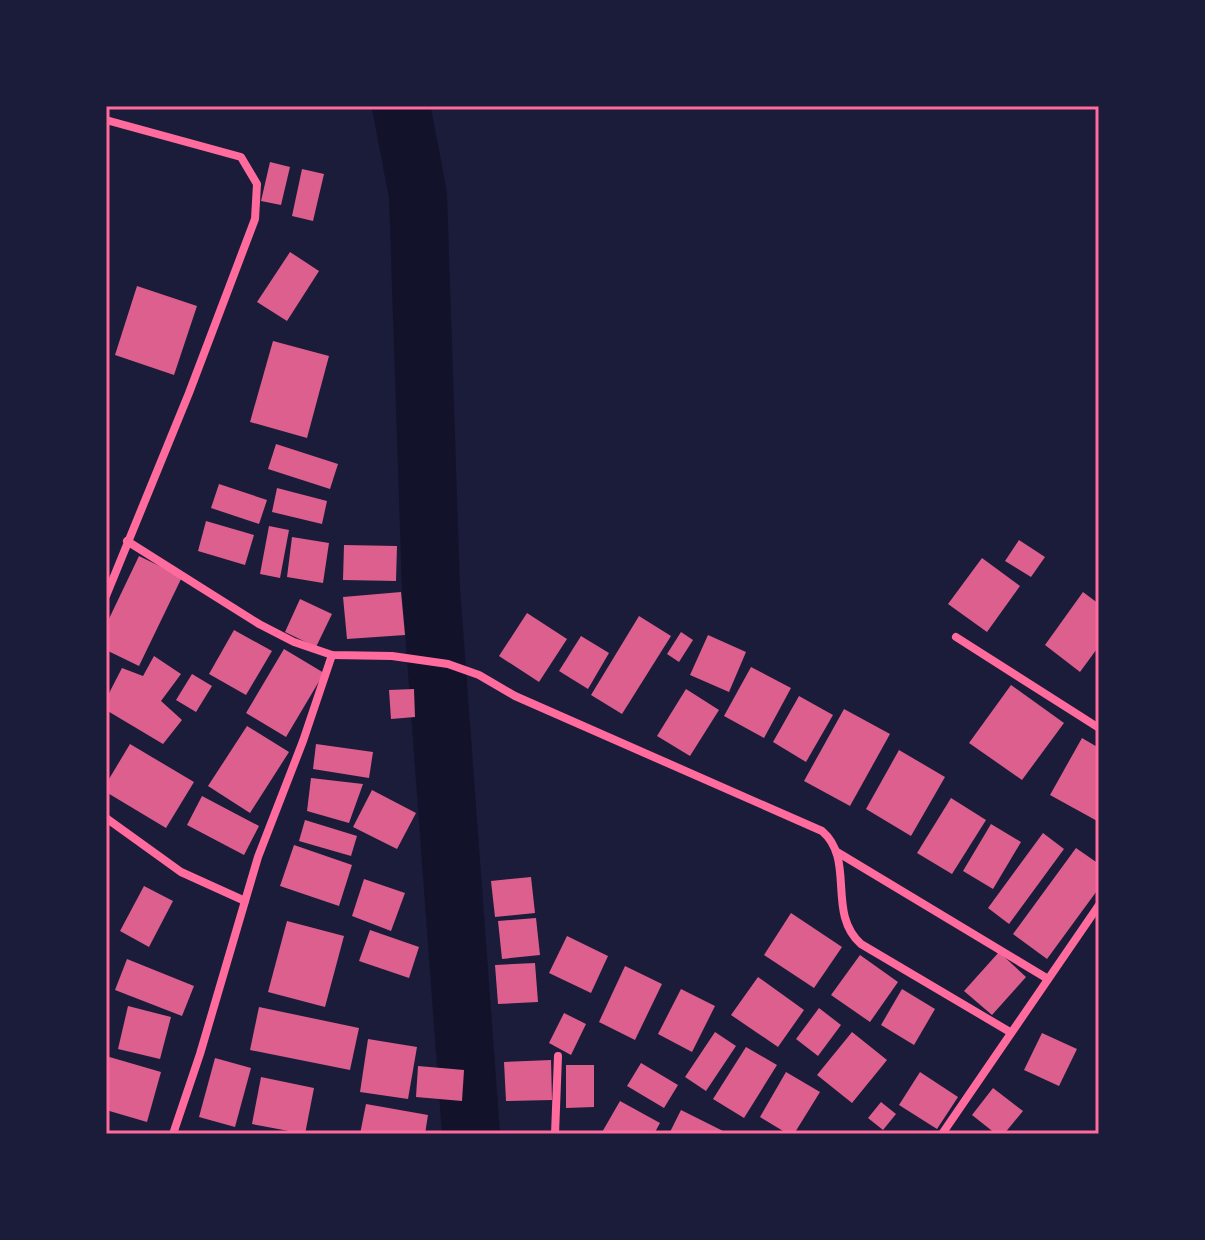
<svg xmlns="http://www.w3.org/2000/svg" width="1205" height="1240" viewBox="0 0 1205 1240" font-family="Montserrat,sans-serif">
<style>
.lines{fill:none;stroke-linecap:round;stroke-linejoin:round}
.river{stroke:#12122b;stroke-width:58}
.building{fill:#dd5f8e}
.minor{stroke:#ff6b9d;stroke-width:8}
.neatline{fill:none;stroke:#ff6b9d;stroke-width:3}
</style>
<rect width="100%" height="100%" fill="#1b1b3a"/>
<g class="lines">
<!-- river -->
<polyline class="river" points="401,106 418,195 431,589 471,1134"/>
</g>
<!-- building -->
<g class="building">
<polygon points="270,162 290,167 281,205 261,201"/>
<polygon points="302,169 324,174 313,221 292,216"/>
<polygon points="290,252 319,271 287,321 257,302"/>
<polygon points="137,286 197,306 174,375 115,355"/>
<polygon points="273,341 329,356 307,438 250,422"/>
<polygon points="276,444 338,464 330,489 268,469"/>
<polygon points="219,484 267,500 259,524 211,508"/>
<polygon points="277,488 327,501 322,524 272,512"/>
<polygon points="206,521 254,535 245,565 198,551"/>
<polygon points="269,526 289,530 280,578 260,574"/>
<polygon points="292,537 329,543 323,583 287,577"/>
<polygon points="1019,540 1045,557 1031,577 1005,561"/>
<polygon points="344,545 397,546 396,581 343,580"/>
<polygon points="139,556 182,577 139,666 106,650 106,625"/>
<polygon points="982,558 1020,586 987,632 948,604"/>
<polygon points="401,592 405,635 347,639 343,597"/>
<polygon points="1083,592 1099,604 1099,646 1080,672 1045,645"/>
<polygon points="300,599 332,614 316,647 285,632"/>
<polygon points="527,613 567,639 539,682 499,656"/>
<polygon points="639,616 671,636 622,714 591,695"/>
<polygon points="234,630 272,651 246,695 209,674"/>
<polygon points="681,632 693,640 679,662 667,654"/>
<polygon points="708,635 746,652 729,692 690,675"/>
<polygon points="581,636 609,653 588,689 559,671"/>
<polygon points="284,649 324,673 286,737 246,713"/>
<polygon points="154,656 181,674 161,701 182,720 163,744 106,710 106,699 122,668 143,676"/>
<polygon points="751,667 791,688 764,738 724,716"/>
<polygon points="192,674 212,686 196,712 176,700"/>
<polygon points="1011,685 1064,723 1022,780 969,743"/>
<polygon points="414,689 415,717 391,719 389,690"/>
<polygon points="686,689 719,710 690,756 657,736"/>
<polygon points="799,696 833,715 806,762 773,742"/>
<polygon points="844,709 890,734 850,806 804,781"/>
<polygon points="247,726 289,752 250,813 208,786"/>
<polygon points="1082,738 1099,748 1099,822 1050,795"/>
<polygon points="130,744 194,782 166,828 106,792 106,784"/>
<polygon points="316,744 373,752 369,778 313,769"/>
<polygon points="899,750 945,777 911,836 866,809"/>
<polygon points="311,778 363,784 349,823 307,811"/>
<polygon points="372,790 416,813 397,849 353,827"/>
<polygon points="202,796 259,826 244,855 187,825"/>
<polygon points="951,798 986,820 952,874 917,853"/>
<polygon points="305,820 357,836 351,856 299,841"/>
<polygon points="991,824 1021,842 993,889 963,871"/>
<polygon points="1043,833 1064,849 1009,924 988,908"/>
<polygon points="294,845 352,865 339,906 280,886"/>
<polygon points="1076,848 1099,864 1099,888 1047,959 1013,934"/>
<polygon points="531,877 535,913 495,917 491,881"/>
<polygon points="364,879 405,893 391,931 352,916"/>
<polygon points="144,886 173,901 149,947 120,931"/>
<polygon points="791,913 842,947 814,988 764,955"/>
<polygon points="536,918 540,955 502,959 498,921"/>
<polygon points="287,921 344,936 325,1007 268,992"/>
<polygon points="370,930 419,947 409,978 359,961"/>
<polygon points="567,936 608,956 591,993 549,973"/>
<polygon points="999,952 1026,977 992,1015 964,991"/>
<polygon points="860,955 898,982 870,1022 831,995"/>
<polygon points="127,959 194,986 182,1016 115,990"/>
<polygon points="535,963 538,1002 498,1004 495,965"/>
<polygon points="625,966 662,984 635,1040 599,1022"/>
<polygon points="758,977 804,1010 778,1047 731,1015"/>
<polygon points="681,989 715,1006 692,1052 658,1034"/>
<polygon points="902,989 935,1009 914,1045 881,1025"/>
<polygon points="128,1006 171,1017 160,1059 118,1049"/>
<polygon points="259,1007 359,1028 350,1070 250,1050"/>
<polygon points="819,1008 841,1025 818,1056 796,1039"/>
<polygon points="564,1013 586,1024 571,1055 549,1043"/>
<polygon points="715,1032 736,1046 706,1091 685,1077"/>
<polygon points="852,1032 887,1060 852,1103 817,1075"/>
<polygon points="1042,1033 1077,1049 1059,1086 1024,1070"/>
<polygon points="368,1039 417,1047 408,1099 360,1092"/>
<polygon points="746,1047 777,1065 744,1118 713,1099"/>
<polygon points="106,1056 161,1072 147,1122 106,1110"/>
<polygon points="215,1058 251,1068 235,1127 199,1117"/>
<polygon points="551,1060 552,1100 506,1101 504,1062"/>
<polygon points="641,1063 678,1085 664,1108 627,1086"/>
<polygon points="566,1065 594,1065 594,1107 566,1108"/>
<polygon points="418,1066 464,1070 462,1101 416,1097"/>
<polygon points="786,1072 820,1092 794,1134 788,1134 760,1117"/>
<polygon points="920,1072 958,1097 937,1129 899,1105"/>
<polygon points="261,1077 314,1088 305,1134 252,1124"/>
<polygon points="993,1088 1023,1111 1004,1134 996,1134 972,1115"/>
<polygon points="620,1101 660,1123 654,1134 601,1134"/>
<polygon points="881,1102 896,1114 883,1130 868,1118"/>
<polygon points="366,1104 428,1115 425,1134 360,1134"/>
<polygon points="681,1110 729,1134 669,1134"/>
</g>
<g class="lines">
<!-- minor -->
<g class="minor">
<polyline points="106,120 241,157 257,184 255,219 189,393 106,596"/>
<path d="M127 541 259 624 294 642 332 655 392 656 448 664 479 675 515 696 822 831C856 860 826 913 861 944L1010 1032"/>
<polyline points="956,637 1099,728"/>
<polyline points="106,818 181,872 245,901"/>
<polyline points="837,852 1048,979"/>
<polyline points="173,1134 200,1054 258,857 303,741 332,655"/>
<polyline points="555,1134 558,1056"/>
<polyline points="942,1134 1099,905"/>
</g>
</g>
<!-- border -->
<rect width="1205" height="1240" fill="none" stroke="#1b1b3a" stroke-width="216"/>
<rect x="108" y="108" width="989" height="1024" class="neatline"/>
</svg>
